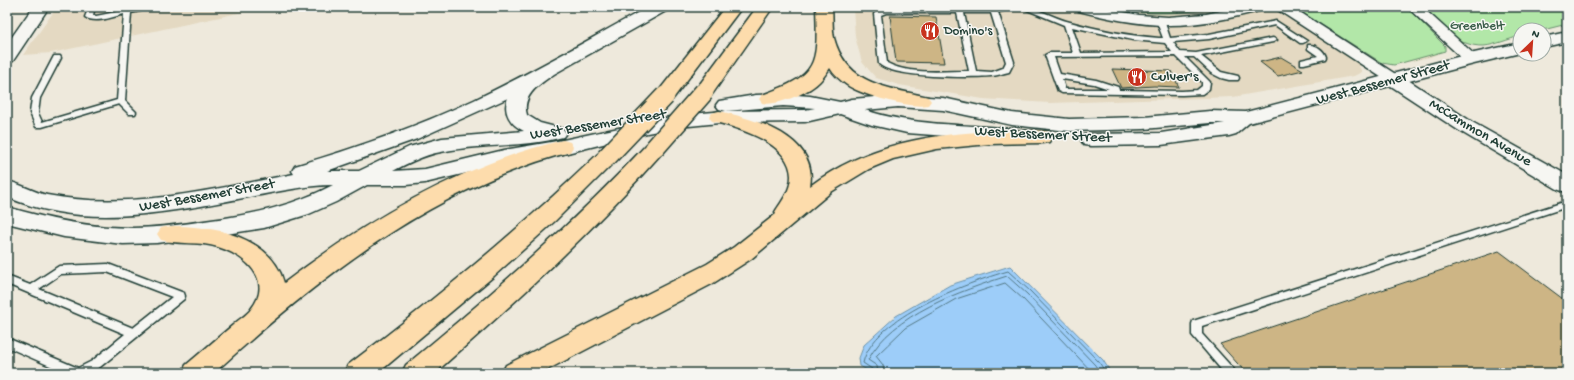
<svg xmlns="http://www.w3.org/2000/svg" width="1574" height="380" viewBox="0 0 1574 380" font-family="'Gochi Hand',sans-serif">
<style>
.built{fill:#e4d9c2}
.green{fill:#b2e7a8;stroke:#68926e}
.water{fill:#9dcdf9;stroke:#6b93aa}
.lines{fill:none;stroke-linecap:round;stroke-linejoin:round}
.shore{stroke:#517783;stroke-width:1}
.building{fill:#cdb585;stroke:#1f3d34}
.service-casing{stroke:#1f3d34;stroke-width:3}
.minor-casing{stroke:#1f3d34;stroke-width:3}
.tertiary-casing{stroke:#1f3d34;stroke-width:3}
.secondary-casing{stroke:#1f3d34;stroke-width:3}
.trunk-casing{stroke:#1f3d34;stroke-width:3}
.service{fill:#f6f6f2;fill-rule:evenodd}
.minor{fill:#f6f6f2;fill-rule:evenodd}
.tertiary{fill:#f6f6f2;fill-rule:evenodd}
.secondary{fill:#f6f6f2;fill-rule:evenodd}
.trunk{fill:#fddcac;fill-rule:evenodd}
.trunk-bridge-casing{stroke:#1f3d34;stroke-width:22;stroke-linecap:butt}
.trunk-bridge{stroke:#fddcac;stroke-width:19}
.labels{text-anchor:middle;dominant-baseline:central;stroke-width:3;stroke-linejoin:round;paint-order:stroke}
.far-park-label{font-size:13px;fill:#3c5f4b;stroke:#f6f6f2}
.far-poi-label{font-size:13px;fill:#1f3d34;stroke:#f6f6f2;text-anchor:start}
.poi-label{font-size:15px;fill:#1f3d34;stroke:#f6f6f2;text-anchor:start}
.street-label{font-size:15px;fill:#1f3d34;stroke:#f6f6f2}
</style>
<rect width="100%" height="100%" fill="#eee9dc"/>
<filter id="ink" filterUnits="userSpaceOnUse"><feTurbulence type="fractalNoise" baseFrequency=".025" numOctaves="2"/><feDisplacementMap in="SourceGraphic" scale="8" xChannelSelector="R" yChannelSelector="G"/><feConvolveMatrix kernelMatrix="1 2 1 2 8 2 1 2 1" color-interpolation-filters="sRGB"/></filter>
<g filter="url(#ink)">
<!-- built -->
<g class="built">
<polygon points="57,7 267,7 51,53 23,55"/>
<polygon points="853,7 1403,7 1434,35 1445,46 1445,51 1430,57 1394,65 1382,63 1376,61 1359,66 1362,72 1354,76 1233,97 1050,103 983,99 899,85 876,78 862,62 855,37"/>
</g>
<!-- green -->
<g class="green">
<path d="M1100 7H1216C1176 16 1140 14 1100 7Z"/>
<polygon points="1299,7 1406,7 1445,46 1445,51 1394,65 1382,63 1298,10"/>
<path d="M1418 7H1567V24L1543 30H1520V36C1509 39 1495 45 1484 46 1456 47 1436 23 1418 7Z"/>
</g>
<!-- water -->
<polygon class="water" points="1010,266 1103,360 1111,373 872,373 860,366 859,358 864,345 896,316 950,285"/>
<g class="lines">
<!-- shore -->
<g class="shore">
<path d="M873 373 872 369 863 363C873 317 967 283 1008 271L1030 291 1099 362 1106 373"/>
<path d="M878 373 877 366 868 360C892 314 961 291 1007 276L1027 294 1095 365 1100 373"/>
<polyline points="884,373 883,365 876,356 905,328 956,299 1005,283 1023,299 1093,373"/>
</g>
</g>
<!-- building -->
<g class="building">
<polygon points="890,16 936,17 944,63 896,62"/>
<polygon points="1281,57 1303,70 1278,76 1260,62"/>
<polygon points="1112,69 1171,71 1179,87 1154,86 1121,88"/>
<polygon points="1499,251 1567,302 1567,373 1246,373 1220,344"/>
</g>
<g class="lines">
<defs>
<g id="service">
<path d="M89 7H95L93 15 96 16 141 7H154L153 8 131 13 125 101 136 112 135 114H129L119 104 42 127H36L30 113 32 98 54 56H60L61 58 40 98 38 113 42 122 117 100 124 14C113 17 95 24 85 17Z"/>
<path d="M1003 7H1016L1015 8 998 12 1014 62 1009 72C1003 73 997 76 991 76 970 78 893 78 879 64L874 14 875 13 885 9H994ZM886 13H957L969 71C943 71 910 75 887 63L881 15ZM964 13H991L1006 62 1003 68 992 72 976 71Z"/>
<path d="M1020 7C1038 7 1053 18 1070 22 1099 30 1129 36 1159 38H1163L1156 20 1160 18 1164 20 1170 38 1209 34 1276 21 1307 41 1303 43H1300L1275 25 1209 39 1173 42 1180 52 1196 53 1273 38 1277 40 1273 42 1201 56 1221 72 1238 76 1239 78 1238 80H1229L1221 78 1211 73 1194 57H1185L1210 82 1209 89 1202 94 1182 95 1062 93 1058 91 1045 55 1049 53H1073L1064 25ZM1072 27 1133 40 1165 43 1172 52 1081 53ZM1176 56 1202 82V86L1197 90 1182 91 1119 90 1118 87 1096 80 1060 74 1054 57ZM1062 79 1094 84 1109 89H1065Z"/>
<path d="M1308 45C1316 44 1324 50 1326 57L1325 59 1304 64H1301V60L1318 56 1308 49Z"/>
<polygon points="1567,201 1567,207 1202,326 1202,334 1237,373 1224,373 1192,335 1192,324 1193,321"/>
<path d="M108 264 184 293 185 296 184 299 100 367 89 373H66L7 347V338L78 368 92 361 125 334 7 284V276L30 285 59 266ZM107 272 172 297 133 328 39 289 61 274Z"/>
</g>
<g id="minor">
<path d="M1073 7H1097L1139 15 1168 17 1206 14 1239 7H1265L1263 10C1232 18 1201 25 1169 25 1137 25 1106 18 1075 10Z"/>
<polygon points="1276,7 1292,7 1400,77 1403,80 1400,83 1395,85 1390,83 1278,10"/>
<polygon points="1407,7 1422,7 1476,56 1478,59 1476,62 1471,63 1466,62"/>
</g>
<polygon id="tertiary" points="1395,74 1402,76 1472,122 1567,175 1567,192 1559,190 1458,130 1388,84 1386,80 1388,76"/>
<g id="secondary">
<polygon points="33,7 49,7 13,61 7,62 7,44"/>
<path d="M648 7H668L666 11 554 74C540 84 521 95 527 115L540 123 563 129 566 133 563 137C523 148 481 143 441 152 424 155 408 163 393 171L425 169 504 150 563 140 679 115 726 111 719 109 716 105 719 101 756 95 783 94 810 96 840 102 852 99 898 95 943 98 1012 113 1069 119 1144 117 1210 111 1246 112 1465 55 1520 43V53L1474 64 1249 123 1236 134 1229 136 1161 145 1091 146 1084 145 1081 140 1084 135 1091 134 1161 133 1225 123H1210L1144 129 1069 131 1012 125 943 110 898 107 865 110C912 126 963 124 1013 129L1020 131 1023 135 1020 139 1013 141 907 133 872 125 840 114 805 122 719 123 679 127 647 133 563 154 504 164 425 183 406 185H367L336 202 309 214 264 228 226 234 157 243 123 244 64 237 7 223V207C48 219 90 228 133 228 159 228 185 224 211 220 256 214 292 206 333 185 305 185 277 192 249 197 169 212 85 231 7 197V181C21 184 33 192 47 195 130 211 213 189 294 174L292 171 295 166C356 148 416 127 474 100 533 72 590 39 648 7ZM508 98C502 112 511 125 524 131L442 138 409 147 359 171H327L417 139ZM783 106 815 108 805 110 726 111Z"/>
<polygon points="1567,32 1567,42 1544,47 1544,37"/>
</g>
<g id="trunk">
<polygon points="725,7 742,7 672,100 665,102 658,100 655,96 658,92"/>
<polygon points="757,7 773,7 711,96 704,98 697,96 694,92"/>
<path d="M816 7H832C833 17 832 29 834 38 847 86 888 87 928 97L931 101 928 105C911 109 862 95 847 85 840 80 834 75 830 68 827 72 824 77 820 81 810 92 777 107 762 103L759 99 762 95C819 75 818 65 816 7Z"/>
<path d="M719 111C755 119 819 137 810 186 866 144 932 133 1001 131 1016 131 1034 129 1049 132L1052 137 1049 142 1042 143 989 144 937 149 893 159 869 169 831 192 751 259 712 284 541 373H502L506 365 707 264 734 247 776 214 775 212C782 201 791 190 791 176 790 142 738 128 712 121L709 117 712 113Z"/>
<path d="M563 140 570 142 573 147 570 152C432 188 318 278 214 373H182L186 365C202 352 217 338 233 325 238 320 247 315 251 309 274 280 246 256 218 247 200 241 179 245 161 240L157 234 161 228C172 225 183 226 194 227 231 230 274 244 284 283 368 219 461 165 563 140Z"/>
<path d="M655 141 662 143 665 148 662 153C592 232 515 303 435 373H402L406 365C491 295 573 224 648 143Z"/>
<path d="M606 151 613 153 617 158 613 163 555 221 494 276 378 373H344L348 365C436 299 520 229 599 153Z"/>
</g>
</defs>
<!-- service casing -->
<use href="#service" class="service-casing"/>
<!-- minor casing -->
<use href="#minor" class="minor-casing"/>
<!-- tertiary casing -->
<use href="#tertiary" class="tertiary-casing"/>
<!-- secondary casing -->
<use href="#secondary" class="secondary-casing"/>
<!-- trunk casing -->
<use href="#trunk" class="trunk-casing"/>
<!-- service -->
<use href="#service" class="service"/>
<!-- minor -->
<use href="#minor" class="minor"/>
<!-- tertiary -->
<use href="#tertiary" class="tertiary"/>
<!-- secondary -->
<use href="#secondary" class="secondary"/>
<!-- trunk -->
<use href="#trunk" class="trunk"/>
<defs>
<g id="trunk-bridge">
<polyline points="655,148 704,92"/>
<polyline points="606,158 665,96"/>
</g>
</defs>
<!-- trunk-bridge casing -->
<use href="#trunk-bridge" class="trunk-bridge-casing"/>
<!-- trunk-bridge -->
<use href="#trunk-bridge" class="trunk-bridge"/>
</g>
</g>
<!-- icons -->
<defs>
<symbol id="restaurant-disc" viewBox="-11 -11 22 22"><circle r="9.5" fill="#c8321e" stroke="#f6f6f2"/><path d="M-5-6h1v4h1v-4h1v4h1v-4h1v5L-1.5 .5V6h-2V.5L-5-1ZM5-6V6H3V1.5H1.5Q1.5-4 5-6Z" fill="#fff"/></symbol>
</defs>
<g fill-rule="evenodd">
<use href="#restaurant-disc" x="919" y="20" width="22" height="22"/>
<use href="#restaurant-disc" x="1126" y="66" width="22" height="22"/>
</g>
<g class="labels">
<!-- far-park labels -->
<g class="far-park-label">
<text x="1477" y="26">Greenbelt</text>
</g>
<!-- far-poi labels -->
<g class="far-poi-label">
<text x="944" y="31">Domino's</text>
</g>
<!-- poi labels -->
<g class="poi-label">
<text x="1151" y="77">Culver's</text>
</g>
<!-- street labels -->
<g class="street-label">
<text transform="translate(1383 83) rotate(-15)">West Bessemer Street</text>
<text transform="translate(598 125) rotate(-9)">West Bessemer Street</text>
<text transform="translate(1480 133) rotate(31)">McCammon Avenue</text>
<text transform="translate(1043 135) rotate(3)">West Bessemer Street</text>
<text transform="translate(207 196) rotate(-10)">West Bessemer Street</text>
</g>
</g>
<!-- margin -->
<rect width="1574" height="380" fill="none" stroke="#f6f6f2" stroke-width="24"/>
<rect x="12" y="12" width="1550" height="356" fill="none" stroke="#1f3d34" stroke-width="1.5" filter="url(#ink)"/>
<!-- north arrow -->
<g transform="translate(1532 42) rotate(25)"><circle r="19" fill="#f6f6f2" stroke="#a0aca6"/>
<path d="M0-3L7 15L0 10L-7 15Z" fill="#c8321e"/>
<text y="-6" font-size="11" font-weight="bold" text-anchor="middle" fill="#1f3d34">N</text>
</g>
</svg>
